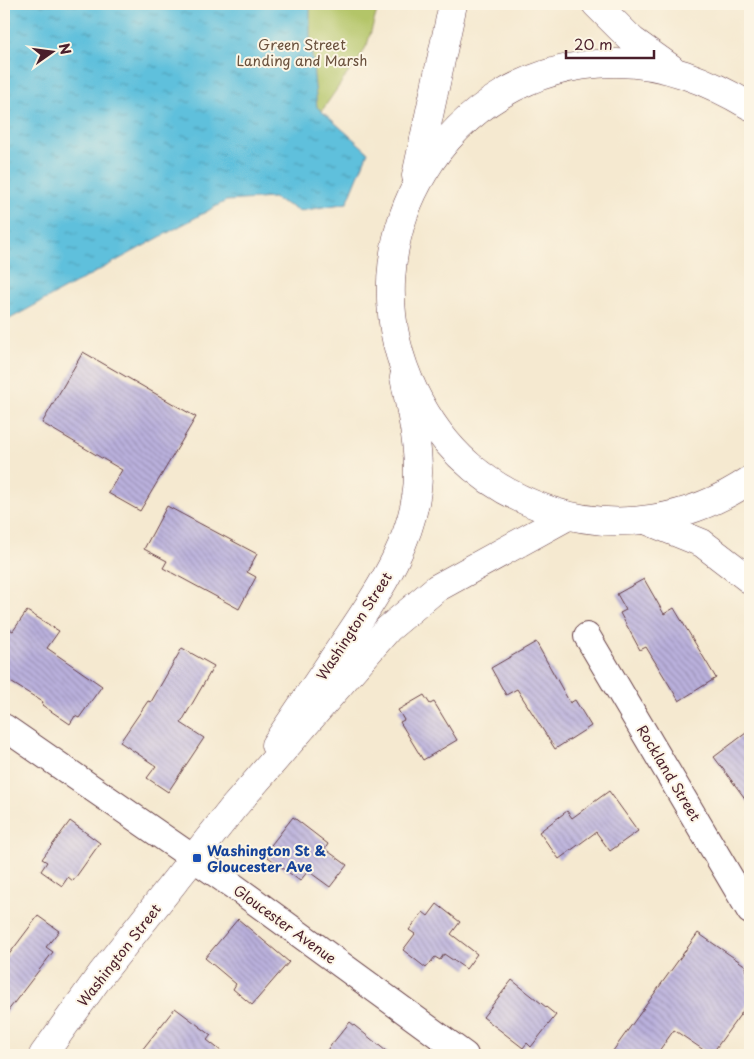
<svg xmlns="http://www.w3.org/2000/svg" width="754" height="1059" viewBox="0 0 754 1059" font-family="'Playpen Sans',sans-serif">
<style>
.green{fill:#b3c568;stroke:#7e724a}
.water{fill:url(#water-ripples);stroke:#547084}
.building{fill:url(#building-back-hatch)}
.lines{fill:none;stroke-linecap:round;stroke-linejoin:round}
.street-casing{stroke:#643d44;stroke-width:28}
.secondary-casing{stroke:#643d44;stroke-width:29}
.primary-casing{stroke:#643d44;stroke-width:29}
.highway-casing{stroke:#643d44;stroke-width:29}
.street{stroke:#fff;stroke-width:26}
.secondary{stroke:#fff;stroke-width:28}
.primary{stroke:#fff;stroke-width:28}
.highway{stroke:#fff;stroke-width:28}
.transit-dot{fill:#1a4fb4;stroke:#fcf5e5;stroke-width:2}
.labels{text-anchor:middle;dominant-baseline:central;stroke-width:4;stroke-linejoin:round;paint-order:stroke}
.park-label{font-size:14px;fill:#6a513d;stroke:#fcf5e5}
.street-label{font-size:14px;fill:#4a1f2b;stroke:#fcf5e5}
.transit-label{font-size:14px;font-weight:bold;fill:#164399;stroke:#fcf5e5;text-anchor:start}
</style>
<defs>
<pattern id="water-ripples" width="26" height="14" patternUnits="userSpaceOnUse" patternTransform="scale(1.25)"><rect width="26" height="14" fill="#5ec0dc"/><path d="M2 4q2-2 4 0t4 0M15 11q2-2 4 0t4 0" fill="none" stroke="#509bb3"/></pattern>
<pattern id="building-back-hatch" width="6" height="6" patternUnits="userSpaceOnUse" patternTransform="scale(1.25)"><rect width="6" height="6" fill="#bab1dd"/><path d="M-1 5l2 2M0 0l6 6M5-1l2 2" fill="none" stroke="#998fb3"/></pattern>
</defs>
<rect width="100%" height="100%" fill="#fcf5e5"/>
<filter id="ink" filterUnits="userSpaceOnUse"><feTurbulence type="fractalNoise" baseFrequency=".02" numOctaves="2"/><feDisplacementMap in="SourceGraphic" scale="10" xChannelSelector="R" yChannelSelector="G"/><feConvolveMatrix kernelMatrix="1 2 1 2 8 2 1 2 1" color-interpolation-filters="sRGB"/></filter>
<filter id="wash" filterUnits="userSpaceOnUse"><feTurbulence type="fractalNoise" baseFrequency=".0096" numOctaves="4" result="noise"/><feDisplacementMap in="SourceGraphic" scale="20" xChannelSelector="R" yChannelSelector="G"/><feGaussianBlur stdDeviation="1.12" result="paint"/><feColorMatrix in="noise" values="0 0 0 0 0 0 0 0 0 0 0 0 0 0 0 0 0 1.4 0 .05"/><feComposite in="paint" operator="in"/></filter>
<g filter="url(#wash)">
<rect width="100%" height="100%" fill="#f5e9d0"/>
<!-- green -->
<polygon class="green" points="136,4 379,4 367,45 357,63 348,73 321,112"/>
<!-- water -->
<polygon class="water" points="4,4 310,4 310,36 317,107 368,152 347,203 300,211 273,198 226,201 4,322"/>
<g id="blocks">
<!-- building -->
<g class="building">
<polygon points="83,352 196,417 140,511 108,493 122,470 42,423"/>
<polygon points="167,506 257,554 247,572 256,577 239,609 163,568 167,561 144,549"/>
<polygon points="644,579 664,614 674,608 716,678 679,701 646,647 640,650 620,613 626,610 617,594"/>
<polygon points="27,611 59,631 47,648 102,686 79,718 75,716 70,724 42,705 43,702 4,678 4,626 13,631"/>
<polygon points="536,642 570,703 575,700 591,726 555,749 517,689 506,695 491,668"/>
<polygon points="182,648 214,666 181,723 204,738 168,792 147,778 156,766 120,742 148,701 151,702"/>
<polygon points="424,695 430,704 434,702 457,740 423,760 400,722 404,720 398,710"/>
<polygon points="750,730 750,805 714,757"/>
<polygon points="609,791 638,831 610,851 596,832 559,859 539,832 567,811 572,818"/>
<polygon points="293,817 328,844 325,849 347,865 330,887 308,871 300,881 264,854"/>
<polygon points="70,821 100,843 73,881 68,877 62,886 41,871 47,862 42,859"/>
<polygon points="437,904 460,922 451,934 477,954 466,969 444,954 440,960 435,957 426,968 403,950 415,934 409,930 423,912 428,916"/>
<polygon points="38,916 59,931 46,947 53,952 4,1016 4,961"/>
<polygon points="238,919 289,962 252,1005 233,989 236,984 205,958"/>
<polygon points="698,933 746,966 750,1001 711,1055 674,1030 656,1055 610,1055"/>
<polygon points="512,980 556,1015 531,1047 527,1043 523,1048 483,1017"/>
<polygon points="175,1008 211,1035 207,1040 226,1055 138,1055"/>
<polygon points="350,1022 391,1055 323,1055"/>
</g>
</g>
</g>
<g filter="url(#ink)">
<use href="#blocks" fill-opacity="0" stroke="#643d44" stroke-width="1"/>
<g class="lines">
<defs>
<g id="street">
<polyline points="587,636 750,911"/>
<polyline points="4,727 232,885 465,1055"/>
</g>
<polyline id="secondary" points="275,745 333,659"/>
<g id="primary">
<path d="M333 659C370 604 419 540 418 471 418 439 410 408 404 377"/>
<polyline points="43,1055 102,973 233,808 388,629 437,588 568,516"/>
</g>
<g id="highway">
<polyline points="596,4 632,40 671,68"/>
<path d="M750 106C708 81 663 62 613 63 446 66 342 242 414 391 443 451 487 489 549 510 617 533 691 520 750 480"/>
<polyline points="416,176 453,4"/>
<polyline points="648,521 702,543 750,580"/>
</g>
</defs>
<!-- street casing -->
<use href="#street" class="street-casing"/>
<!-- secondary casing -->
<use href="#secondary" class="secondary-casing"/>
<!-- primary casing -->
<use href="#primary" class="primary-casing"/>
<!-- highway casing -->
<use href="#highway" class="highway-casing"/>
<!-- street -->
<use href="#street" class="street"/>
<!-- secondary -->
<use href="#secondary" class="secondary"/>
<!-- primary -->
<use href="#primary" class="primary"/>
<!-- highway -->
<use href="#highway" class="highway"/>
</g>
</g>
<!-- markers -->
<rect class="transit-dot" x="192" y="853" width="10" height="10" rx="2.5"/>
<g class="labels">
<!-- park labels -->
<g class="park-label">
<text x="302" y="44">Green Street<tspan x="302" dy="16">Landing and Marsh</tspan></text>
</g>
<!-- street labels -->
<g class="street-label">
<text transform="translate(354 626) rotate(-57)">Washington Street</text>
<text transform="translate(669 773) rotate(59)">Rockland Street</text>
<text transform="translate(285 924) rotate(36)">Gloucester Avenue</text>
<text transform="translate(119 955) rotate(-52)">Washington Street</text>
</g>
<!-- transit labels -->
<g class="transit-label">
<text x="207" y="850">Washington St &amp;<tspan x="207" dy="16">Gloucester Ave</tspan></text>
</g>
</g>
<!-- margin -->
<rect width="754" height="1059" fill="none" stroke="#fcf5e5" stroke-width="20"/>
<!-- north arrow -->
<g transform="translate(52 52) rotate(76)" stroke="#fcf5e5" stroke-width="4" paint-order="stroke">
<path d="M0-4L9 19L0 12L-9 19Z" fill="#4a1f2b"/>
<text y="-8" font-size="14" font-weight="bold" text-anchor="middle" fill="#4a1f2b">N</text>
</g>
<!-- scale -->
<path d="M566 50v8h88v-8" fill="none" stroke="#4a1f2b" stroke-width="2.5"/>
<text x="574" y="50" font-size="15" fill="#4a1f2b" stroke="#fcf5e5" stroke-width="4" paint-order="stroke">20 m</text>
</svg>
